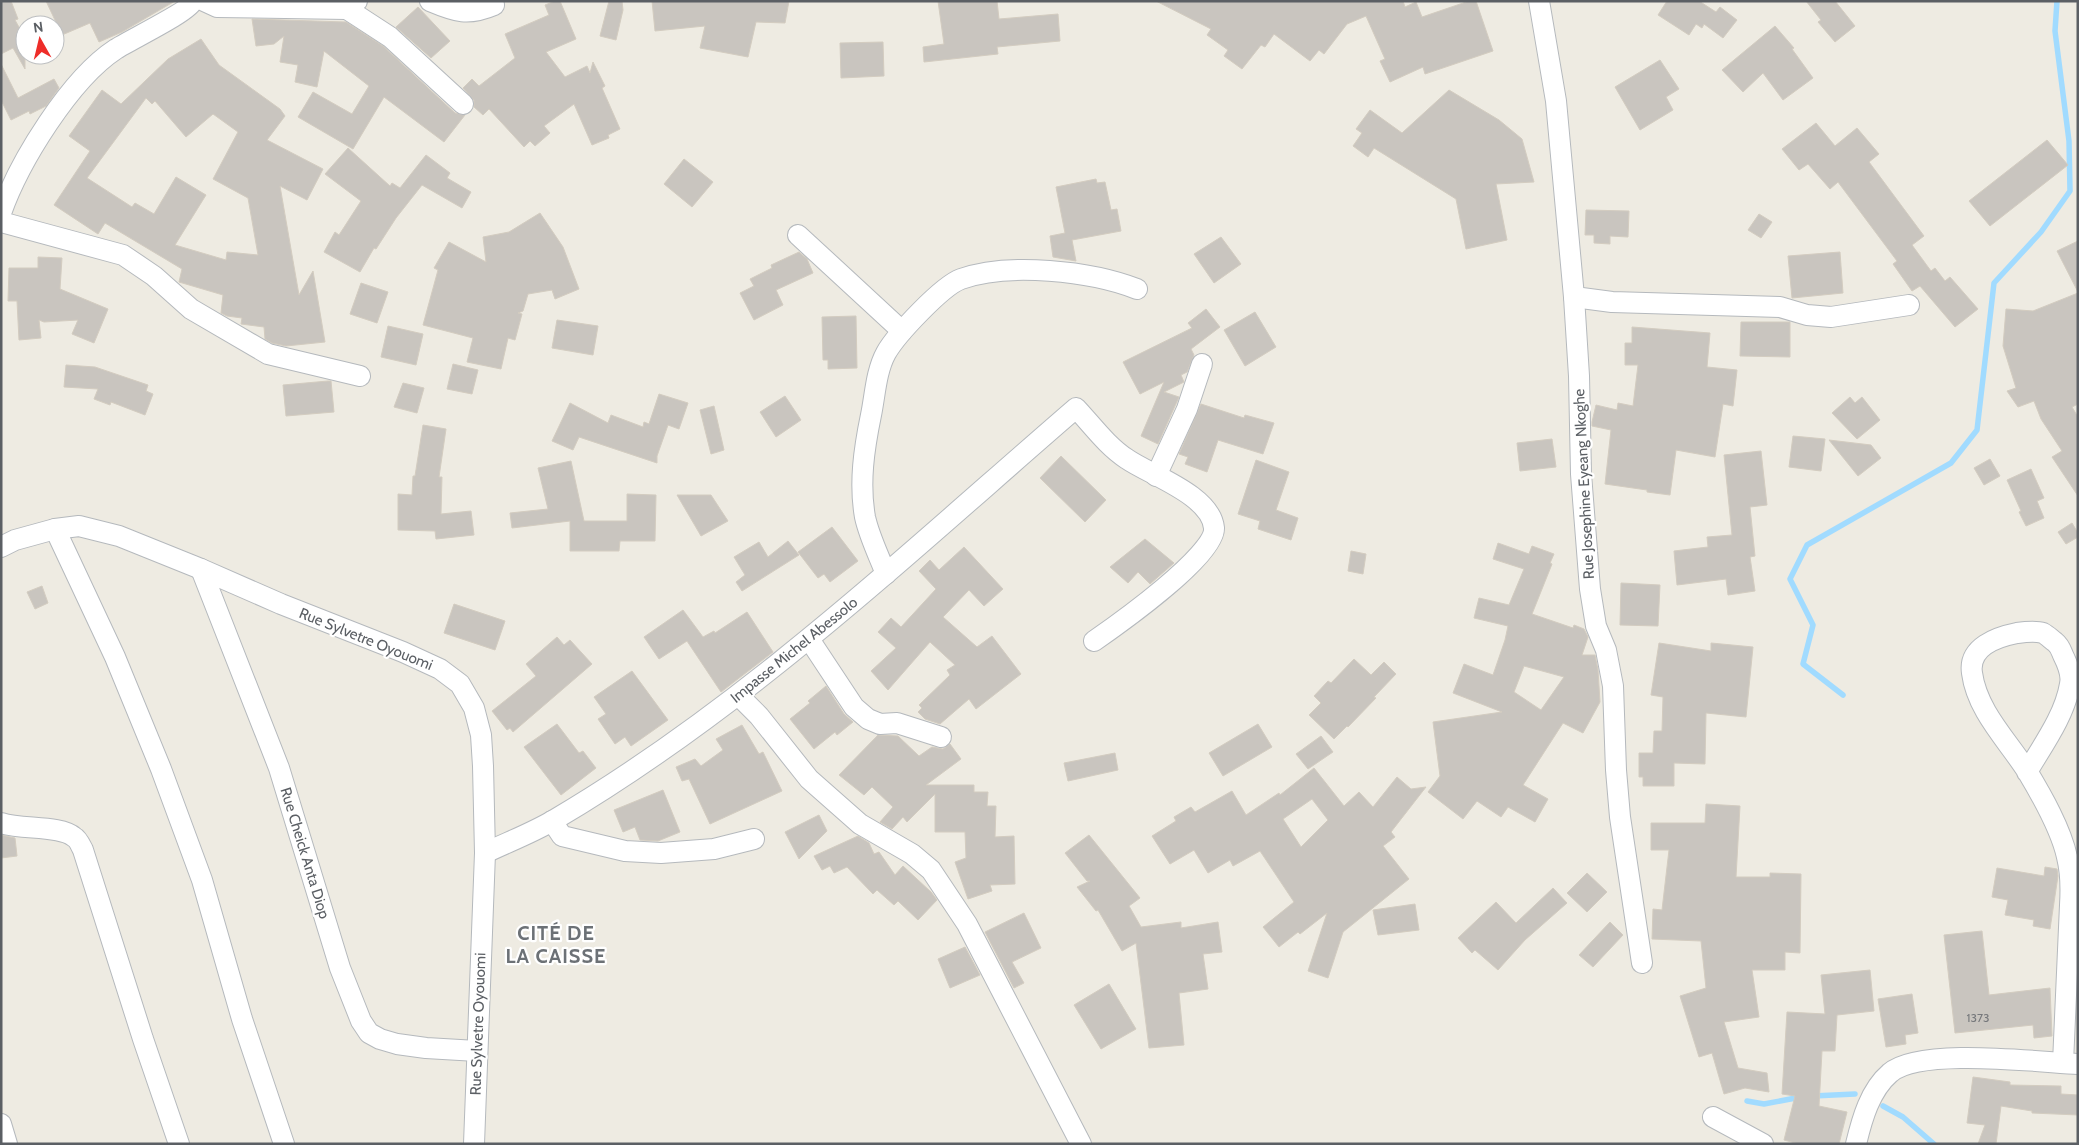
<svg xmlns="http://www.w3.org/2000/svg" width="2079" height="1145" viewBox="0 0 2079 1145" font-family="Cabin,sans-serif">
<style>
.lines{fill:none;stroke-linecap:round;stroke-linejoin:round}
.stream{stroke:#a1dbff;stroke-width:5.5}
.building{fill:#c9c5bf;stroke:#d3ccc0;fill-rule:evenodd}
.minor-casing{stroke:#b5b9bd;stroke-width:22}
.minor{stroke:#fff;stroke-width:20}
.labels{text-anchor:middle;dominant-baseline:central;stroke-width:4.5;stroke-linejoin:round;paint-order:stroke}
.number-label{font-size:12px;fill:#76787b}
.street-label{font-size:15px;fill:#5b5f64;stroke:#fff}
.district-label{font-size:20px;font-weight:bold;letter-spacing:1px;fill:#6c7176;stroke:#fff}
</style>
<rect width="100%" height="100%" fill="#eeebe2"/>
<g class="lines">
<!-- stream -->
<g class="stream">
<polyline points="1843,695 1803,664 1813,625 1790,579 1807,545 1951,463 1977,430 1994,283 2041,232 2070,191 2069,141 2055,31 2057,1"/>
<polyline points="1813,1096 1855,1094"/>
<polyline points="1747,1101 1764,1104 1801,1097"/>
<polyline points="1883,1106 1903,1117 1934,1144"/>
</g>
</g>
<!-- building -->
<g class="building">
<polygon points="1,1 11,1 18,19 15,20 25,38 25,69 13,48 1,54"/>
<polygon points="46,1 175,1 122,32 99,42 90,23 62,35"/>
<polygon points="555,1 560,1 576,39 546,52 565,77 587,66 590,73 593,62 605,86 602,88 620,129 608,135 609,138 592,145 574,104 544,126 550,133 535,146 530,141 524,147 489,109 483,115 474,107 474,100 463,88 472,79 479,86 515,58 505,34 549,15 545,5"/>
<polygon points="609,1 622,1 623,10 616,40 600,36"/>
<polygon points="652,1 789,1 785,23 756,22 748,57 700,48 705,26 655,31"/>
<polygon points="938,1 997,1 999,19 1058,14 1060,41 997,47 998,54 924,62 923,47 944,44"/>
<polygon points="1156,1 1403,1 1405,7 1416,2 1422,17 1469,1 1476,1 1493,51 1425,74 1423,67 1390,82 1380,61 1385,59 1366,16 1347,24 1324,54 1319,50 1310,61 1274,34 1265,47 1261,45 1242,69 1224,56 1228,50 1207,35 1211,29"/>
<polygon points="1667,1 1699,1 1716,12 1720,7 1737,20 1723,38 1704,24 1702,28 1696,24 1689,35 1658,15"/>
<polygon points="1806,1 1835,1 1855,26 1835,42 1818,22 1821,20"/>
<polygon points="418,7 450,41 431,58 396,27"/>
<polygon points="252,19 346,22 383,46 455,113 465,115 444,142 384,97 353,149 298,117 313,92 352,114 369,86 324,51 317,87 295,82 298,65 280,62 284,36 274,44 256,46"/>
<polygon points="1775,26 1794,48 1792,49 1813,78 1783,100 1763,73 1743,92 1722,70"/>
<path d="M201 39 219 65 280 109 285 116 267 140 323 169 307 200 280 186 299 295 313 271 325 342 286 346 272 343 265 339 264 327 241 324 242 318 227 316 221 313 223 295 179 282 182 269 105 223 98 234 54 205 90 151 69 136 102 90 121 104 168 59ZM146 98 152 104 155 101 186 137 213 114 238 132 213 179 248 198 258 255 227 252 226 260 175 245 206 195 176 177 154 214 135 203 132 207 87 178Z"/>
<polygon points="883,42 884,76 841,78 840,43"/>
<polygon points="1660,60 1679,89 1666,97 1673,110 1640,130 1615,87"/>
<polygon points="1,64 18,98 54,79 59,88 46,106 30,114 29,111 11,120 1,100"/>
<polygon points="1449,90 1499,120 1522,139 1534,182 1496,184 1507,240 1466,249 1456,199 1374,148 1368,157 1353,146 1362,133 1356,129 1370,110 1402,133"/>
<polygon points="1816,123 1835,146 1857,128 1879,154 1869,162 1924,236 1912,245 1931,271 1935,268 1945,281 1950,277 1978,309 1955,327 1920,286 1912,291 1893,264 1897,261 1838,182 1830,189 1808,164 1799,170 1782,149"/>
<polygon points="2047,140 2068,165 1990,226 1969,201"/>
<polygon points="348,148 390,186 392,183 400,188 426,155 450,173 447,178 471,192 462,208 422,185 396,218 376,249 374,248 360,272 324,252 335,232 339,235 361,201 325,174"/>
<polygon points="684,159 713,182 692,207 664,184"/>
<polygon points="1096,179 1097,183 1105,182 1111,210 1117,209 1121,231 1072,240 1076,261 1053,257 1050,236 1065,233 1056,187"/>
<polygon points="1586,210 1629,211 1628,237 1610,236 1610,244 1594,243 1594,235 1585,235"/>
<polygon points="540,213 563,247 579,289 555,299 552,290 528,294 523,311 518,313 522,314 515,340 508,338 501,369 467,362 473,338 423,325 438,270 434,268 449,242 486,262 483,237 509,232"/>
<polygon points="1759,214 1772,222 1761,238 1748,230"/>
<polygon points="1221,237 1241,264 1214,283 1194,254"/>
<polygon points="2078,241 2078,292 2057,251"/>
<polygon points="799,252 807,259 813,273 776,290 783,305 754,320 740,293 754,286 750,279 772,268 771,265"/>
<polygon points="1840,252 1843,293 1792,298 1788,256"/>
<polygon points="38,257 62,258 60,289 108,309 94,343 72,334 78,320 44,322 39,320 41,338 19,340 17,301 8,301 9,268 38,268"/>
<polygon points="361,283 388,292 377,323 350,314"/>
<polygon points="2078,293 2078,404 2072,407 2078,417 2078,496 2052,457 2062,451 2041,419 2034,401 2018,407 2007,391 2016,388 2003,346 2006,309 2033,311"/>
<polygon points="1206,309 1220,327 1191,349 1194,355 1187,372 1181,375 1184,382 1164,392 1179,397 1158,444 1141,436 1164,382 1140,394 1123,362 1192,328 1188,323"/>
<polygon points="1255,312 1276,347 1245,366 1224,330"/>
<polygon points="856,316 857,368 828,369 828,360 823,360 822,317"/>
<polygon points="557,320 598,326 593,355 552,348"/>
<polygon points="1741,322 1790,322 1790,357 1740,356"/>
<polygon points="388,326 423,334 416,365 381,357"/>
<polygon points="1632,327 1710,333 1707,367 1737,370 1733,406 1723,404 1715,457 1676,450 1670,495 1647,492 1647,490 1605,484 1611,430 1592,426 1592,422 1596,405 1617,410 1618,403 1633,406 1638,365 1625,365 1625,343 1632,343"/>
<polygon points="453,364 478,370 472,394 447,389"/>
<polygon points="66,365 95,367 148,385 146,391 153,394 145,415 111,402 110,405 94,399 98,389 64,387"/>
<polygon points="328,381 331,381 334,412 286,416 283,385"/>
<polygon points="403,383 424,388 417,413 394,407"/>
<polygon points="659,394 688,403 679,429 668,425 657,456 657,463 579,437 573,450 552,441 570,403 608,423 611,415 643,427 644,422 649,424"/>
<polygon points="785,396 801,420 776,437 760,412"/>
<polygon points="1850,397 1855,403 1862,397 1880,420 1857,439 1832,413"/>
<polygon points="1201,404 1244,418 1245,415 1274,423 1263,454 1218,440 1207,472 1185,464 1188,457 1179,454"/>
<polygon points="714,406 724,450 711,454 700,410"/>
<polygon points="423,425 446,429 439,477 442,477 441,514 471,511 474,535 436,539 435,531 398,530 398,494 412,495 413,476 415,476"/>
<polygon points="1793,436 1825,439 1821,471 1789,467"/>
<polygon points="1552,439 1556,467 1520,471 1517,443"/>
<polygon points="1829,440 1871,445 1881,458 1858,476"/>
<polygon points="1761,451 1767,505 1750,507 1755,556 1750,557 1755,591 1728,595 1726,579 1677,585 1674,551 1708,547 1707,537 1732,535 1724,455"/>
<polygon points="1061,456 1106,500 1085,522 1040,478"/>
<polygon points="1990,459 2000,476 1984,485 1974,468"/>
<polygon points="1256,460 1289,472 1276,510 1298,518 1291,540 1258,529 1260,521 1238,514"/>
<polygon points="571,461 584,521 627,521 627,494 656,495 655,541 620,541 619,551 570,551 570,521 512,528 510,513 548,509 538,468"/>
<polygon points="2031,469 2044,498 2037,501 2044,518 2026,526 2019,512 2021,511 2007,480"/>
<polygon points="677,495 711,495 728,521 701,536"/>
<polygon points="2072,523 2078,533 2078,537 2066,544 2058,532"/>
<polygon points="832,527 858,561 830,582 824,574 818,578 798,552"/>
<polygon points="1145,539 1174,563 1150,584 1138,572 1128,583 1110,567"/>
<polygon points="788,541 799,555 742,591 736,582 745,575 734,557 759,542 768,557"/>
<path d="M1498 543 1529 554 1532 546 1554 554 1550 563 1552 564 1532 614 1573 628 1574 625 1584 629 1588 637 1582 655H1595L1598 670 1600 702 1583 733 1563 723 1523 785 1548 799 1535 822 1508 807 1501 817 1477 801 1463 819 1428 792 1440 776 1433 722 1502 712 1453 693 1464 664 1493 675 1505 640 1508 626 1474 618 1479 598 1509 605 1524 569 1493 559ZM1524 666 1564 677 1541 710 1514 692Z"/>
<polygon points="964,547 1003,589 984,606 969,590 943,617 977,647 992,636 1021,674 976,709 969,699 940,724 925,719 918,712 922,708 919,705 950,675 947,670 955,665 930,642 888,690 871,671 896,648 878,632 891,618 901,627 936,589 919,571 930,560 939,570"/>
<polygon points="1351,551 1366,554 1363,574 1348,571"/>
<polygon points="1621,583 1660,585 1658,626 1620,625"/>
<polygon points="42,586 48,603 35,609 27,592"/>
<polygon points="454,604 505,621 495,650 444,633"/>
<polygon points="683,610 703,637 714,631 715,633 747,612 773,652 721,692 687,641 659,659 644,637"/>
<polygon points="557,637 564,645 570,640 592,664 513,732 510,728 507,730 492,711 536,676 526,664"/>
<polygon points="1659,643 1711,651 1711,643 1753,647 1746,717 1706,713 1705,764 1674,763 1674,786 1643,786 1643,777 1639,777 1639,753 1653,753 1654,731 1662,731 1663,697 1651,695"/>
<polygon points="1354,659 1371,675 1384,662 1396,674 1374,697 1376,698 1348,727 1347,726 1334,739 1309,715 1321,703 1314,696 1328,681 1331,683"/>
<polygon points="632,671 668,720 631,746 625,737 615,744 598,719 606,714 594,697"/>
<polygon points="826,686 844,714 853,722 837,735 835,732 814,749 790,719 810,703 808,701"/>
<polygon points="557,724 579,753 583,751 596,768 561,795 524,747"/>
<polygon points="1258,724 1272,747 1223,776 1209,753"/>
<polygon points="742,725 759,754 763,752 782,791 710,824 689,779 682,781 676,767 695,759 701,766 723,750 716,739"/>
<polygon points="878,735 898,736 919,756 932,747 943,749 950,744 961,759 926,785 974,785 974,792 988,792 987,806 996,806 995,837 1014,836 1015,884 990,885 992,891 968,899 955,862 966,858 965,832 935,832 935,794 907,822 903,817 892,829 880,822 893,807 872,787 864,795 839,775"/>
<polygon points="1321,736 1333,752 1308,769 1296,754"/>
<polygon points="1115,753 1118,770 1068,781 1064,763"/>
<path d="M1314 768 1344 806 1359 792 1373 807 1397 777 1411 789 1426 787 1391 832 1395 837 1383 846 1409 879 1343 932 1328 978 1308 971 1327 913 1300 934 1298 932 1279 947 1263 927 1294 902 1260 851 1233 866 1230 860 1208 873 1194 850 1170 864 1152 836 1176 821 1174 817 1191 807 1195 812 1232 791 1246 815 1279 793 1280 795ZM1312 799 1328 820 1301 847 1283 819Z"/>
<polygon points="663,790 680,832 658,841 640,840 635,827 623,832 614,810"/>
<polygon points="1706,804 1740,806 1736,877 1770,877 1770,873 1801,874 1800,953 1785,952 1785,970 1752,970 1759,1017 1724,1022 1738,1068 1767,1073 1769,1092 1745,1088 1724,1094 1712,1053 1699,1057 1680,996 1706,988 1701,941 1652,939 1653,909 1662,910 1669,850 1651,850 1651,823 1705,823"/>
<polygon points="819,815 827,831 799,859 785,832"/>
<polygon points="1,835 15,838 17,856 1,858"/>
<polygon points="1089,835 1140,898 1129,906 1141,927 1181,922 1181,928 1218,922 1222,952 1203,954 1208,989 1179,993 1184,1045 1149,1048 1136,943 1122,951 1098,910 1096,911 1077,887 1090,881 1087,881 1065,853"/>
<polygon points="858,836 869,843 874,854 879,852 895,875 903,866 931,892 937,900 918,920 898,901 894,905 877,890 873,894 847,867 834,873 830,866 822,870 814,856"/>
<polygon points="2045,867 2057,869 2058,876 2050,929 2033,926 2034,920 2005,915 2008,900 1992,897 1997,868 2044,876"/>
<polygon points="1587,873 1607,892 1587,912 1567,893"/>
<polygon points="1553,888 1567,903 1525,940 1498,970 1475,950 1472,953 1458,938 1496,902 1516,923"/>
<polygon points="1415,904 1419,930 1378,935 1373,910"/>
<polygon points="1024,913 1041,948 1012,962 1024,983 1014,988 985,932"/>
<polygon points="1610,922 1623,935 1593,967 1579,955"/>
<polygon points="1982,931 1989,995 2050,988 2052,1036 2034,1038 2033,1025 1955,1033 1944,935"/>
<polygon points="965,947 980,975 950,988 938,959"/>
<polygon points="1870,970 1874,1011 1837,1015 1835,1051 1822,1051 1819,1106 1847,1112 1839,1144 1799,1144 1784,1140 1795,1096 1782,1094 1787,1012 1825,1014 1821,975"/>
<polygon points="1109,984 1136,1029 1101,1049 1074,1005"/>
<polygon points="1912,994 1918,1033 1905,1035 1906,1044 1886,1047 1878,999"/>
<polygon points="1973,1077 2010,1082 2010,1085 2061,1086 2061,1094 2078,1095 2078,1115 2032,1113 2032,1111 2001,1106 1996,1144 1978,1144 1985,1125 1967,1123"/>
</g>
<g class="lines">
<defs>
<g id="minor">
<polyline points="204,1 217,7 347,9 357,1"/>
<path d="M430 1C456 12 468 16 494 5"/>
<polyline points="1539,1 1556,101 1574,297 1579,376 1581,474 1590,589 1596,626 1606,650 1613,686 1616,770 1620,817 1642,963"/>
<polyline points="347,9 390,37 463,104"/>
<path d="M1 213C19 162 70 79 116 49 130 40 190 11 193 1"/>
<polyline points="1,222 123,255 154,276 191,309 268,354 360,376"/>
<polyline points="798,235 902,331"/>
<polyline points="1574,297 1612,302 1780,307 1807,315 1831,317 1909,305"/>
<polyline points="1156,476 1187,409 1202,364"/>
<polyline points="55,529 115,657 161,769 202,880 242,1019 284,1144"/>
<polyline points="1,547 15,540 55,529 79,526 119,536 201,569 281,604 403,652 440,669 460,684 474,708 481,735 483,766 485,853 474,1144"/>
<polyline points="201,569 279,768 340,968 361,1021 369,1033 380,1039 397,1044 426,1048 477,1051"/>
<path d="M886 574C879 556 869 536 865 517 859 483 864 449 871 415 875 396 876 371 886 353 896 335 942 286 961 279 1008 262 1091 271 1137 289"/>
<polyline points="809,639 854,707 868,719 880,724 897,723 941,737"/>
<polyline points="739,696 759,716 809,779 860,824 912,854 931,870 967,924 1081,1144"/>
<path d="M2027 772C2043 745 2065 715 2070 684 2072 675 2067 663 2063 655 2061 650 2060 646 2055 642 2052 640 2047 635 2043 633 2037 631 2024 632 2017 633 1997 637 1968 647 1972 673 1977 711 2008 741 2027 771 2042 796 2061 829 2067 857 2071 873 2071 889 2070 905L2063 1063"/>
<polyline points="552,821 562,836 625,851 661,853 714,849 754,839"/>
<path d="M1 823C21 830 60 825 74 837 78 839 81 846 83 850L143 1039 179 1144"/>
<path d="M485 853C508 842 532 833 554 820 746 707 908 553 1076 408 1092 425 1107 446 1127 459 1150 475 1211 495 1214 528 1216 555 1117 625 1094 641"/>
<polyline points="1713,1117 1763,1144"/>
<polyline points="1,1124 7,1144"/>
<path d="M1856 1144C1862 1119 1870 1090 1890 1073 1919 1047 2038 1062 2078 1064"/>
</g>
</defs>
<!-- minor casing -->
<use href="#minor" class="minor-casing"/>
<!-- minor -->
<use href="#minor" class="minor"/>
</g>
<g class="labels">
<!-- number labels -->
<g class="number-label">
<text x="1978" y="1017">1373</text>
</g>
<!-- street labels -->
<g class="street-label">
<text transform="translate(1584 484) rotate(-93)">Rue Josephine Eyeang Nkoghe</text>
<text transform="translate(366 639) rotate(22)">Rue Sylvetre Oyouomi</text>
<text transform="translate(794 650) rotate(-39)">Impasse Michel Abessolo</text>
<text transform="translate(305 853) rotate(73)">Rue Cheick Anta Diop</text>
<text transform="translate(478 1024) rotate(-88)">Rue Sylvetre Oyouomi</text>
</g>
<!-- district labels -->
<g class="district-label">
<text x="556" y="933">CITÉ DE<tspan x="556" dy="23">LA CAISSE</tspan></text>
</g>
</g>
<!-- border -->
<rect width="2079" height="1145" fill="none" stroke="#5b5f64" stroke-width="5"/>
<!-- north arrow -->
<g transform="translate(40 40) rotate(352)"><circle r="24" fill="#ffffff" stroke="#bdbfc1"/>
<path d="M0-4L9 19L0 12L-9 19Z" fill="#ee2d29"/>
<text y="-8" font-size="14" font-weight="bold" text-anchor="middle" fill="#5b5f64">N</text>
</g>
</svg>
